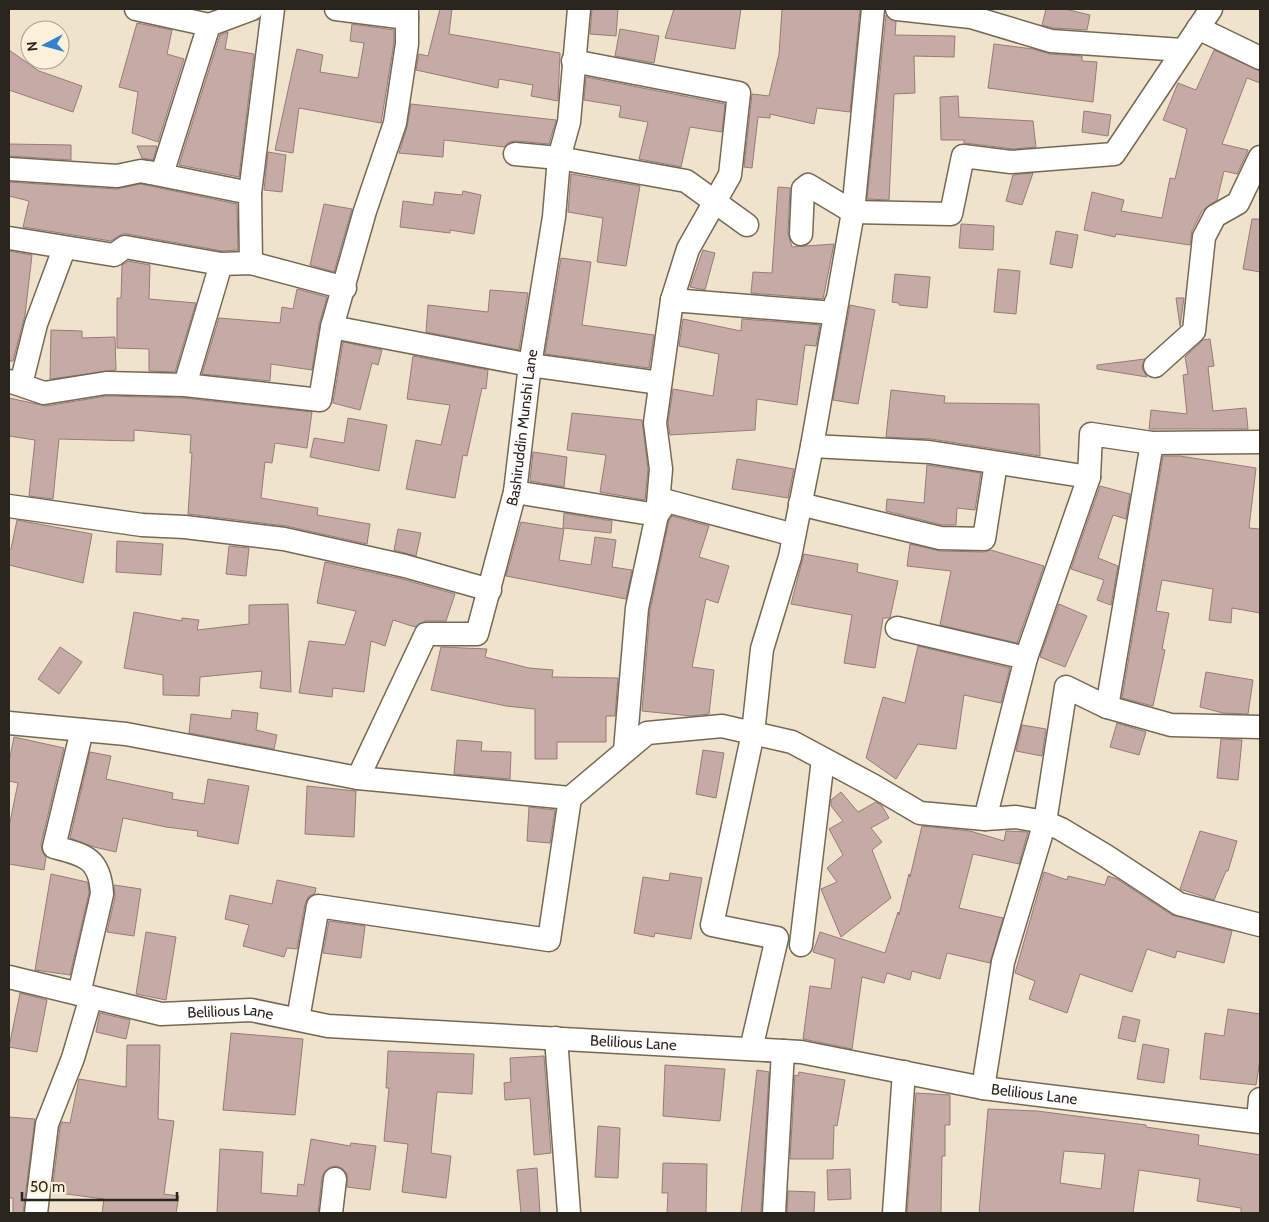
<svg xmlns="http://www.w3.org/2000/svg" width="1269" height="1222" viewBox="0 0 1269 1222" font-family="Cabin,sans-serif">
<style>
.building{fill:#c6aaa5;stroke:#977b77;fill-rule:evenodd}
.lines{fill:none;stroke-linecap:round;stroke-linejoin:round}
.minor-casing{stroke:#756954;stroke-width:25}
.minor{stroke:#fff;stroke-width:22}
.labels{text-anchor:middle;dominant-baseline:central;stroke-width:5;stroke-linejoin:round;paint-order:stroke}
.street-label{font-size:15px;fill:#2b261d;stroke:#fdf1d9}
</style>
<rect width="100%" height="100%" fill="#f0e3cc"/>
<!-- building -->
<g class="building">
<polygon points="440,9 452,9 449,34 560,53 558,101 531,96 533,85 499,79 498,88 416,70 419,54 428,56"/>
<polygon points="592,9 618,9 616,36 590,34"/>
<polygon points="674,9 741,9 735,49 665,38"/>
<polygon points="782,9 860,9 850,112 817,108 814,124 770,114 770,118 758,117 752,168 744,167 752,94 769,96 779,54"/>
<polygon points="1046,9 1065,9 1090,15 1087,30 1053,28 1042,25"/>
<polygon points="886,15 896,22 895,35 955,36 954,57 914,56 915,93 894,94 889,200 867,199"/>
<polygon points="137,23 172,30 167,54 184,59 158,142 132,133 138,92 119,87"/>
<polygon points="352,24 394,30 394,43 381,123 299,108 293,153 275,150 297,49 323,55 320,72 358,78 364,43 350,41"/>
<polygon points="620,29 659,36 654,63 615,56"/>
<polygon points="228,32 225,49 254,54 239,177 179,165 220,35"/>
<polygon points="994,44 1033,49 1050,54 1082,56 1082,61 1097,62 1093,102 988,88"/>
<polygon points="9,50 39,71 82,86 73,112 9,90"/>
<polygon points="1214,50 1260,71 1260,83 1247,78 1222,144 1248,150 1247,153 1237,174 1224,171 1217,200 1202,211 1192,231 1190,245 1116,234 1115,237 1084,230 1092,192 1124,200 1121,211 1162,218 1170,178 1175,179 1187,129 1163,120 1178,83 1196,90"/>
<polygon points="586,77 725,104 722,132 690,127 681,167 639,159 648,122 619,117 621,106 584,100"/>
<polygon points="958,96 959,117 1033,121 1036,147 1014,149 964,143 964,140 941,140 940,97"/>
<polygon points="411,104 556,120 549,144 516,141 509,142 504,147 444,140 443,157 399,153 407,127"/>
<polygon points="1084,111 1111,115 1108,136 1082,132"/>
<polygon points="9,144 71,145 71,160 9,156"/>
<polygon points="137,146 157,146 153,160 142,158"/>
<polygon points="268,152 286,155 282,192 264,190"/>
<polygon points="1033,173 1022,205 1006,201 1013,175"/>
<polygon points="571,174 640,186 626,266 597,262 603,218 568,212"/>
<polygon points="9,182 116,189 141,184 237,204 238,250 222,251 127,234 122,234 111,241 23,227 29,201 9,196"/>
<polygon points="778,187 790,188 788,233 792,247 834,244 823,299 751,293 753,272 772,273"/>
<polygon points="463,191 481,195 474,234 450,230 450,233 400,227 403,201 433,205 435,192 462,195"/>
<polygon points="324,204 352,209 334,272 310,265"/>
<polygon points="1252,219 1260,219 1260,272 1243,269"/>
<polygon points="961,224 994,226 993,250 959,248"/>
<polygon points="1056,231 1078,235 1072,268 1050,264"/>
<polygon points="703,250 715,253 705,290 690,287"/>
<polygon points="9,251 32,255 25,315 13,361 9,361"/>
<polygon points="561,258 591,262 582,325 654,335 649,368 545,354"/>
<polygon points="128,261 150,265 149,299 196,303 175,372 149,371 149,349 117,348 117,298 121,298 122,265"/>
<polygon points="998,269 1020,271 1016,314 994,312"/>
<polygon points="895,274 930,277 927,308 899,305 899,303 892,302"/>
<polygon points="297,289 327,297 319,325 312,370 271,364 270,381 202,374 219,318 280,323 282,307 293,309"/>
<polygon points="490,290 528,293 519,350 426,332 428,305 488,312"/>
<polygon points="1176,298 1184,298 1180,326"/>
<polygon points="850,305 875,310 858,404 833,400"/>
<polygon points="683,319 741,331 742,319 820,325 816,346 805,345 797,405 757,399 755,430 670,435 668,423 673,389 713,396 719,354 679,346"/>
<polygon points="51,330 82,331 82,338 115,337 116,370 50,379"/>
<polygon points="1210,339 1214,366 1208,367 1213,411 1246,408 1248,429 1149,429 1151,410 1187,414 1183,375 1188,374 1185,357 1203,340"/>
<polygon points="343,342 382,350 378,365 372,363 360,410 333,403"/>
<polygon points="413,356 488,370 486,389 482,388 467,456 463,455 455,498 406,489 416,440 441,445 450,405 407,399"/>
<polygon points="1145,359 1142,368 1147,377 1097,369 1097,365"/>
<polygon points="891,390 945,396 944,403 1039,404 1040,456 931,439 886,437"/>
<polygon points="107,396 184,398 312,412 307,448 275,443 272,463 265,462 261,498 318,508 317,515 370,524 367,544 286,526 188,514 192,453 190,453 191,435 134,430 134,441 59,439 53,499 29,496 35,440 9,436 9,398 46,406"/>
<polygon points="572,413 642,420 648,469 645,500 600,492 606,455 567,450"/>
<polygon points="348,418 387,425 379,471 310,457 314,438 344,443"/>
<polygon points="533,452 567,457 564,487 530,481"/>
<polygon points="1163,456 1180,456 1256,468 1249,528 1260,529 1260,613 1232,608 1231,623 1209,620 1213,589 1162,580 1156,611 1169,613 1162,649 1165,650 1153,706 1122,698"/>
<polygon points="737,459 794,469 788,498 732,489"/>
<polygon points="927,465 981,473 975,510 957,508 956,525 942,525 886,511 887,499 924,503"/>
<polygon points="1100,486 1130,494 1126,519 1113,515 1098,558 1118,566 1111,605 1097,600 1104,580 1071,569"/>
<polygon points="564,513 612,521 611,533 563,528"/>
<polygon points="672,516 709,526 699,557 729,566 718,603 706,599 692,667 714,670 709,714 691,716 642,711 650,610 669,520"/>
<polygon points="17,520 92,534 83,583 9,565 9,549 11,549"/>
<polygon points="521,522 564,529 559,560 591,565 595,537 616,540 612,567 632,570 626,599 506,576"/>
<polygon points="398,529 421,533 416,556 394,550"/>
<polygon points="117,541 163,544 161,575 116,572"/>
<polygon points="910,544 940,551 984,552 991,550 1044,566 1017,643 940,625 951,571 907,566"/>
<polygon points="229,546 249,548 246,576 226,574"/>
<polygon points="804,554 858,564 857,572 898,581 890,618 883,618 875,668 844,663 852,615 791,604"/>
<polygon points="325,562 402,579 455,594 446,621 425,621 415,627 393,620 385,646 371,641 364,692 333,688 332,697 299,693 309,641 345,645 356,611 317,603"/>
<polygon points="288,604 291,692 260,688 262,671 200,677 199,696 163,695 163,675 124,668 134,612 182,621 182,618 199,620 197,630 249,624 249,605"/>
<polygon points="1059,604 1087,616 1065,667 1040,657"/>
<polygon points="918,646 1010,668 1001,703 964,695 956,749 918,744 896,779 866,758 883,697 905,703"/>
<polygon points="60,647 82,662 59,694 38,679"/>
<polygon points="441,647 487,649 485,657 529,668 553,670 552,677 618,678 615,716 606,716 606,742 557,742 557,759 535,759 535,709 506,706 431,690"/>
<polygon points="1206,672 1253,680 1248,714 1223,713 1200,707"/>
<polygon points="232,710 258,713 256,730 277,735 274,749 189,733 191,714 231,719"/>
<polygon points="1117,723 1146,732 1139,755 1110,747"/>
<polygon points="1022,725 1046,729 1042,756 1016,751"/>
<polygon points="14,737 64,748 41,844 42,851 46,857 44,870 9,864 9,827 18,783 9,781 9,762"/>
<polygon points="1221,739 1242,740 1238,780 1217,778"/>
<polygon points="457,740 482,742 481,751 511,752 510,779 454,774"/>
<polygon points="703,750 724,753 716,798 696,794"/>
<polygon points="90,752 111,756 106,779 173,793 172,799 204,804 208,779 249,786 238,844 197,836 198,831 166,827 123,818 116,852 94,847 70,838"/>
<polygon points="307,786 356,791 354,837 305,834"/>
<polygon points="841,792 858,812 876,802 882,806 889,818 871,828 882,842 872,850 891,898 841,937 821,889 837,882 827,868 843,855 829,829 843,821 831,806 831,800"/>
<polygon points="529,807 555,810 550,843 527,841"/>
<polygon points="922,826 970,831 1004,841 1006,831 1028,832 1019,864 973,854 959,908 1003,918 990,963 947,953 940,979 912,971 910,980 887,973 884,983 862,977 852,1049 803,1039 810,986 831,989 835,959 813,952 820,932 885,953 898,912 899,915 909,874 910,877"/>
<polygon points="1200,831 1237,841 1228,871 1226,871 1214,900 1180,889"/>
<polygon points="1044,872 1067,880 1068,876 1105,885 1108,876 1117,879 1172,915 1232,931 1224,963 1177,951 1175,958 1147,949 1132,992 1080,974 1067,1013 1029,999 1035,981 1015,973"/>
<polygon points="670,873 702,878 691,939 655,933 654,937 634,933 643,877 669,881"/>
<polygon points="51,874 87,882 88,884 89,893 70,975 35,970"/>
<polygon points="277,880 316,888 315,893 308,897 305,904 297,949 287,948 284,957 243,946 249,925 225,919 230,895 272,904"/>
<polygon points="114,885 141,889 134,936 107,932 115,897"/>
<polygon points="329,921 365,926 361,958 323,953"/>
<polygon points="146,932 176,937 166,1000 136,994"/>
<polygon points="20,993 47,1000 37,1052 9,1047"/>
<polygon points="1228,1009 1260,1014 1260,1060 1256,1085 1200,1079 1205,1033 1224,1036"/>
<polygon points="100,1013 130,1020 126,1039 96,1032"/>
<polygon points="1123,1016 1140,1020 1135,1042 1118,1038"/>
<polygon points="231,1033 303,1039 295,1115 223,1110"/>
<polygon points="1143,1044 1169,1049 1164,1083 1137,1079"/>
<polygon points="127,1045 160,1045 158,1119 174,1121 164,1194 179,1196 176,1213 102,1213 104,1199 52,1192 60,1127 62,1122 70,1123 79,1079 126,1087"/>
<polygon points="388,1051 474,1054 472,1094 437,1092 431,1153 451,1156 446,1198 402,1192 408,1144 384,1141 389,1088 386,1088"/>
<polygon points="544,1056 551,1153 534,1155 530,1098 505,1100 504,1083 511,1082 510,1058"/>
<polygon points="665,1065 725,1069 720,1121 663,1116"/>
<polygon points="757,1070 769,1072 761,1213 741,1213"/>
<polygon points="799,1072 845,1080 837,1126 834,1125 833,1159 790,1159 795,1075 798,1076"/>
<polygon points="916,1093 950,1095 950,1125 945,1125 945,1156 942,1156 941,1213 907,1213"/>
<path d="M988 1109 1037 1111 1146 1125V1127L1199 1135 1198 1145 1260 1155V1213H1241V1208L1197 1201 1200 1179 1139 1170 1133 1213H979ZM1064 1151 1105 1154 1101 1189 1060 1183Z"/>
<polygon points="9,1117 35,1119 23,1213 13,1213 13,1198 9,1198"/>
<polygon points="598,1126 620,1128 618,1178 595,1177"/>
<polygon points="311,1139 350,1146 351,1143 376,1146 370,1190 347,1187 347,1174 343,1169 337,1166 330,1167 325,1171 322,1177 318,1213 217,1213 220,1149 263,1152 261,1193 297,1196 298,1184 304,1185"/>
<polygon points="663,1163 707,1164 706,1213 667,1213 668,1193 662,1193"/>
<polygon points="537,1168 540,1213 521,1213 517,1170"/>
<polygon points="850,1169 851,1199 828,1200 827,1170"/>
<polygon points="788,1191 815,1192 814,1213 787,1213"/>
</g>
<g class="lines">
<defs>
<g id="minor">
<polyline points="136,9 209,25"/>
<polyline points="336,9 407,18"/>
<polyline points="897,9 971,17 1051,41 1182,50"/>
<polyline points="1198,28 1260,58"/>
<polyline points="573,61 739,93 730,175 688,249 672,300 655,423 661,469 657,515 637,608 625,751"/>
<polyline points="515,154 559,158 686,181 747,225"/>
<polyline points="9,169 117,176 141,171 250,193"/>
<polyline points="146,172 162,174 209,25 252,9"/>
<polyline points="801,234 803,189 808,185 853,212 873,9"/>
<polyline points="9,238 114,255 125,247 221,264 251,263 345,288"/>
<polyline points="251,263 250,193 273,9"/>
<polyline points="672,300 834,313 836,302"/>
<polyline points="332,327 530,365 660,383"/>
<polyline points="1155,366 1194,331 1204,237 1215,216 1238,203 1260,157"/>
<polyline points="9,381 44,393 106,383 185,385 320,400 332,327 365,211 395,123 407,44 407,9"/>
<polyline points="21,384 36,324 64,249"/>
<polyline points="185,385 221,264"/>
<polyline points="812,446 929,452 1089,477"/>
<polyline points="515,492 657,515 667,501 794,535"/>
<polyline points="800,504 940,538 984,539 996,463"/>
<polyline points="9,506 142,525 185,527 284,539 405,566 490,590"/>
<polyline points="897,628 1026,658"/>
<polyline points="1107,707 1152,443"/>
<polyline points="9,723 126,734 358,778 570,798 647,733 722,726 792,742 874,786 920,813 985,819 1016,817 1045,822 1061,829 1106,856 1179,904 1260,925"/>
<path id="s1" d="M358 778 426 634H477L515 492 530 365 554 217 559 158 569 122 579 9"/>
<polyline points="985,819 1026,658 1089,477 1091,434 1152,443 1260,442"/>
<polyline points="801,945 823,759"/>
<path id="s2" d="M9 977 161 1014 251 1010 328 1026 801 1052 983 1088 1260 1122"/>
<path d="M79 994 102 894C100 858 85 855 54 847L82 730"/>
<polyline points="298,1019 318,906 549,940 570,798"/>
<polyline points="556,1038 569,1213"/>
<polyline points="751,1049 777,938 712,925 753,733 762,649 790,557 812,446 853,212 951,214 963,156 1011,162 1114,154 1211,9"/>
<polyline points="983,1088 1003,962 1045,822 1066,687 1107,707 1171,725 1260,727"/>
<polyline points="1258,1121 1260,1099"/>
<polyline points="36,1213 47,1124 73,1058 91,997"/>
<polyline points="331,1213 335,1179"/>
<polyline points="774,1213 783,1051"/>
<polyline points="894,1213 904,1072"/>
</g>
</defs>
<!-- minor casing -->
<use href="#minor" class="minor-casing"/>
<!-- minor -->
<use href="#minor" class="minor"/>
</g>
<g class="labels">
<!-- street labels -->
<g class="street-label">
<text stroke="none"><textPath href="#s1" startOffset="422">Bashiruddin Munshi Lane</textPath></text>
<text stroke="none"><textPath href="#s2" startOffset="226">Belilious Lane</textPath></text>
<text stroke="none"><textPath href="#s2" startOffset="631">Belilious Lane</textPath></text>
<text stroke="none"><textPath href="#s2" startOffset="1036">Belilious Lane</textPath></text>
</g>
</g>
<!-- border -->
<rect width="1269" height="1222" fill="none" stroke="#2b261d" stroke-width="20"/>
<!-- north arrow -->
<g transform="translate(45 45) rotate(264)"><circle r="24" fill="#fdf1d9" stroke="#a9a08e"/>
<path d="M0-4L9 19L0 12L-9 19Z" fill="#3382d2"/>
<text y="-8" font-size="14" font-weight="bold" text-anchor="middle" fill="#2b261d">N</text>
</g>
<!-- scale -->
<path d="M22 1192v8h155v-8" fill="none" stroke="#2b261d" stroke-width="2.5"/>
<text x="30" y="1192" font-size="15" fill="#2b261d" stroke="#fdf1d9" stroke-width="4" paint-order="stroke">50 m</text>
</svg>
